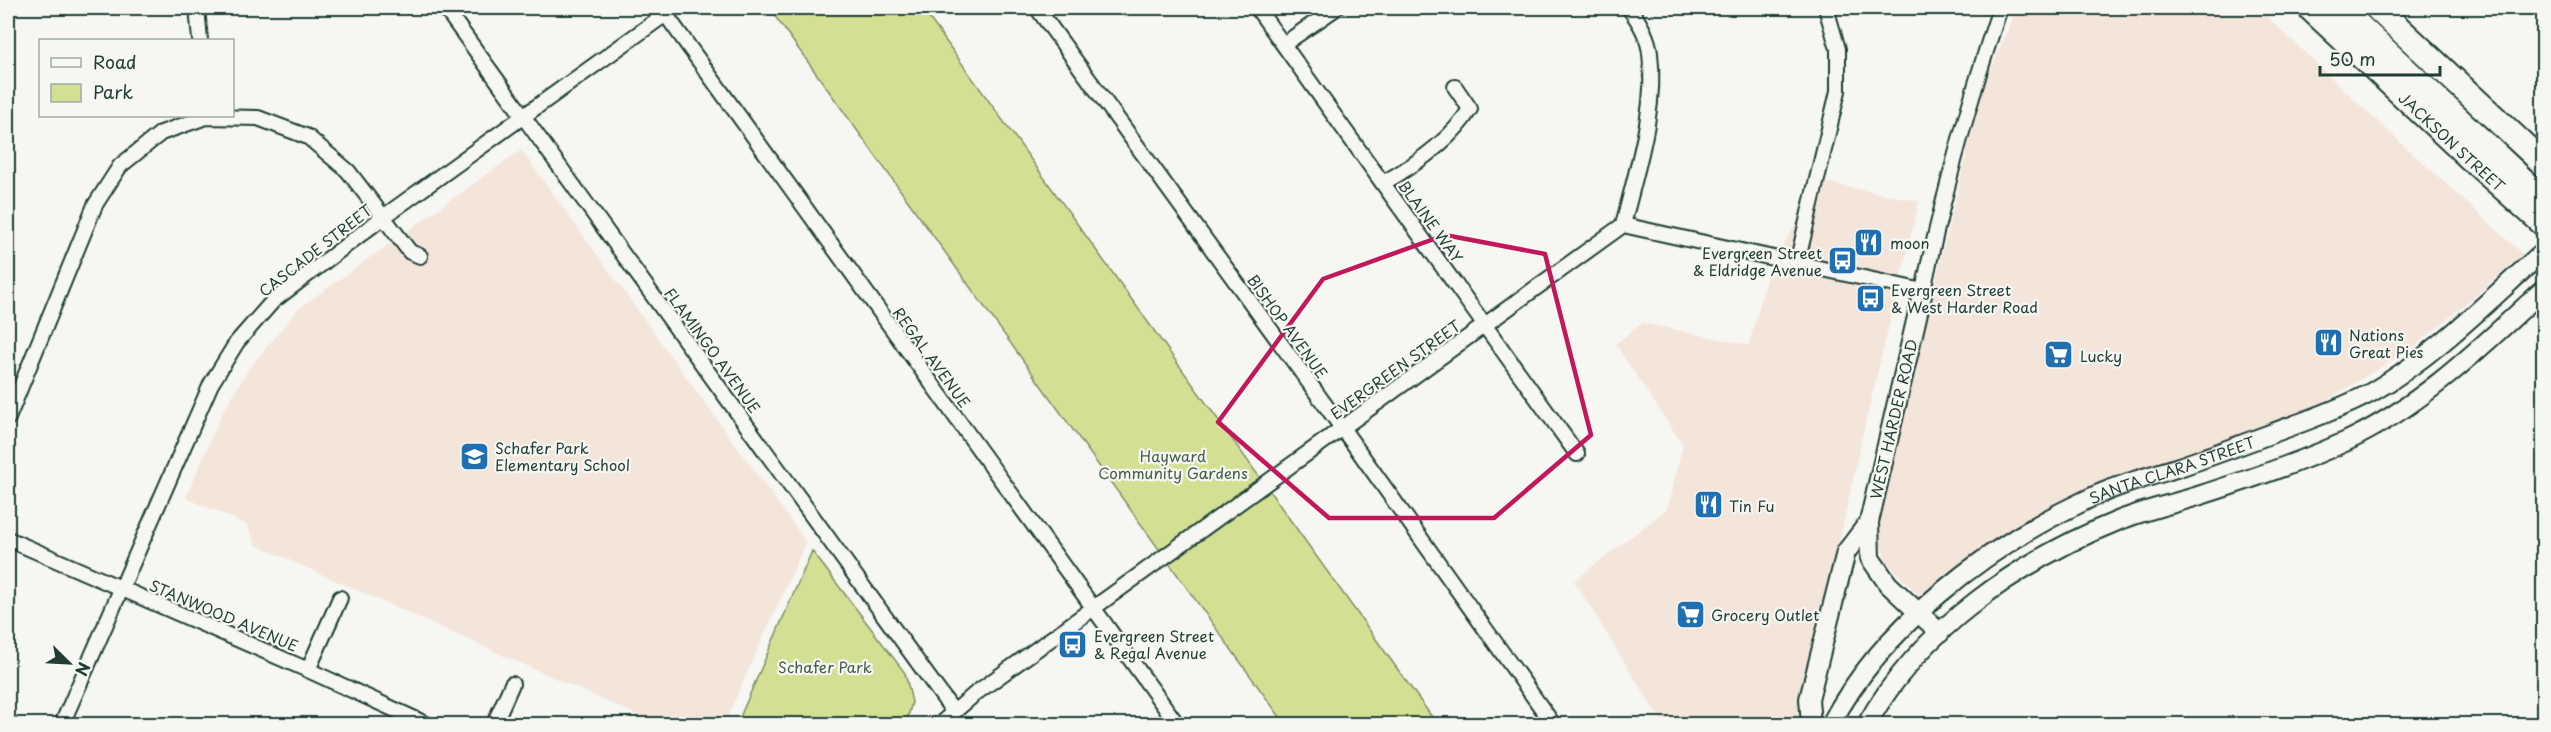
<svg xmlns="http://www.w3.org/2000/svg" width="2551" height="732" viewBox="0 0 2551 732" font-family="'Playpen Sans',sans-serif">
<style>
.built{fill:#f4e5db}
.green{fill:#d3e094;stroke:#798e64;stroke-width:1.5}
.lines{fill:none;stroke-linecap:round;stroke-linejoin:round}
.street-casing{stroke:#1f3d34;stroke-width:18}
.secondary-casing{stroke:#1f3d34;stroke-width:22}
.highway-casing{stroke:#1f3d34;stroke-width:28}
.street{stroke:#f6f6f2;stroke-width:14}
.secondary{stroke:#f6f6f2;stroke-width:18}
.highway{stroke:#f6f6f2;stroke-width:24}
.marked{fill:none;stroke:#c2185b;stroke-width:4.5;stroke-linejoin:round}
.labels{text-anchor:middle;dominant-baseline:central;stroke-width:4.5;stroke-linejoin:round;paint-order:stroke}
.street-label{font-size:15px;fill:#1f3d34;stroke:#f6f6f2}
.poi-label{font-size:15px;fill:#1f3d34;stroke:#f6f6f2;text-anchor:start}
.park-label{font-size:15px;fill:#435e47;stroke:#f6f6f2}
</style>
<rect width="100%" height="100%" fill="#f6f6f2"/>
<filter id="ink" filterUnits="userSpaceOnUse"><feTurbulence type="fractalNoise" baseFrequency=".0167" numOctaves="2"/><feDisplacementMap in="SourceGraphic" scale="12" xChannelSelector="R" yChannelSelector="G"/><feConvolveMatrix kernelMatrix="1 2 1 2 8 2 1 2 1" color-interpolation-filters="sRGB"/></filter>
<g filter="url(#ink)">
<!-- built -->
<g class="built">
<polygon points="2017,8 2258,8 2363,108 2524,255 2414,347 2309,411 2098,484 1998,537 1922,599 1885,560 1876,525 1982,90"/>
<polygon points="521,150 806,542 724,724 657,724 256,545 247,525 186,498 221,415 248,370 298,309"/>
<polygon points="1821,182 1919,201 1862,437 1800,724 1663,724 1574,581 1667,509 1683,445 1615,344 1643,323 1749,345 1769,268"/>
</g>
<!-- green -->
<g class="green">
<polygon points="769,8 922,8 1437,724 1285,724"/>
<polygon points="812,551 905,673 912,702 906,724 737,724"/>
</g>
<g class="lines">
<defs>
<g id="street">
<polyline points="197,8 200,40"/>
<polyline points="445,8 953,711"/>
<polyline points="661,8 1177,724"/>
<polyline points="1037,8 1355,446 1553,724"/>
<polyline points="1257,8 1577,454"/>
<polyline points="1284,44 1336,8"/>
<path d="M1383 183C1415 165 1451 141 1470 109L1455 87"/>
<path d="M1623 225C1636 171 1657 110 1650 53 1648 36 1639 21 1629 8"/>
<polyline points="1797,263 1838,91 1838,49 1826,8"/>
<polyline points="8,418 95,205 120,166 161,133 206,117 258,118 308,137 348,171 410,252 420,256"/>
<polyline points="8,539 308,670 426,724"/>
<polyline points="308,670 340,598"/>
<polyline points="62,724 211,384 237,342 273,301 382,218 674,8"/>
<polyline points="494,724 512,684"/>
<path d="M940 724 976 693 1623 225 1923 291C1943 195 1969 101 2000 8"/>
</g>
<g id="secondary">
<polyline points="1923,291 1869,522 1870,558 1888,584 1940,633"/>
<polyline points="1811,724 1809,699 1846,552 1869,522"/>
<path id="s1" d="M1831 724C1881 628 1985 548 2082 502 2111 487 2144 478 2176 468 2217 454 2259 438 2300 423 2324 414 2349 405 2372 392 2436 355 2489 300 2544 251"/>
<path d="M1867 724C1920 629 2020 560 2120 520 2145 510 2172 504 2198 496 2248 480 2299 463 2347 441 2423 405 2482 346 2544 289"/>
</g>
<g id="highway">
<path id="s2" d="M2310 8 2470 158 2544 224"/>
<polyline points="2340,8 2544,200"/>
<polyline points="2377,8 2544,164"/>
</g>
</defs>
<!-- street casing -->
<use href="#street" class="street-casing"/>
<!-- secondary casing -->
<use href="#secondary" class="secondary-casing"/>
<!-- highway casing -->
<use href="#highway" class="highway-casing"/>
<!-- street -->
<use href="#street" class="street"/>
<!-- secondary -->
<use href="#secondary" class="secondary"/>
<!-- highway -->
<use href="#highway" class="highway"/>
</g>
</g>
<!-- marked area -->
<path class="marked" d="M1445 235 1545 254 1591 435 1494 518H1329L1218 422 1323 279Z"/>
<!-- icons -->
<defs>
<symbol id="restaurant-square" viewBox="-11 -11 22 22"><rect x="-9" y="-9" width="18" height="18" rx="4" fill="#1f6fb2" stroke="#f6f6f2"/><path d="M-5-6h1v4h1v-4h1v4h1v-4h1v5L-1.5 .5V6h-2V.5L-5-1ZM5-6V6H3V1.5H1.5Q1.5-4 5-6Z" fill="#fff"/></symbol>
<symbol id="bus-square" viewBox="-11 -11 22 22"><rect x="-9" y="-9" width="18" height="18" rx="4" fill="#1f6fb2" stroke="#f6f6f2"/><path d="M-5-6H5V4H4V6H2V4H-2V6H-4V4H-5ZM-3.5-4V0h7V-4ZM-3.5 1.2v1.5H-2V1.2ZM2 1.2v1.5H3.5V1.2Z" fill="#fff"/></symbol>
<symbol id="supermarket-square" viewBox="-11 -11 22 22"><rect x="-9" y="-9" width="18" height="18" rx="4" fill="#1f6fb2" stroke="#f6f6f2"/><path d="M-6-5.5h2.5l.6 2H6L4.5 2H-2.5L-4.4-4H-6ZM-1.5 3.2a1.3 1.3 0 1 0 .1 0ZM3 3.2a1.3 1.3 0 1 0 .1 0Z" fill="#fff"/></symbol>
<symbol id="school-square" viewBox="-11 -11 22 22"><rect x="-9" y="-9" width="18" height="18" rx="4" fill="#1f6fb2" stroke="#f6f6f2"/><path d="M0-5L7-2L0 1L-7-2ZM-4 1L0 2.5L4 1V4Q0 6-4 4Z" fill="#fff"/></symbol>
</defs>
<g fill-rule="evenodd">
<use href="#restaurant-square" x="1852" y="226" width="33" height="33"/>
<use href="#bus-square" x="1826" y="244" width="33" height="33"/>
<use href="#bus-square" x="1854" y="282" width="33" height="33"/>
<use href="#restaurant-square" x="2312" y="326" width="33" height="33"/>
<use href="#supermarket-square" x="2042" y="338" width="33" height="33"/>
<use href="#school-square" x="458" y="440" width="33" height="33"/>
<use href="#restaurant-square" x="1692" y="488" width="33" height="33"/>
<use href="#supermarket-square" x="1674" y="598" width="33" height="33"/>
<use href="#bus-square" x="1056" y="628" width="33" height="33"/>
</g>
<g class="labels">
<!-- street labels -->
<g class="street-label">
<text stroke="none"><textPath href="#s2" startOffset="195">JACKSON STREET</textPath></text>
<text transform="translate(1431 221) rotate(54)">BLAINE WAY</text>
<text transform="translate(315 250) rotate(-38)">CASCADE STREET</text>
<text transform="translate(1288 326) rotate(54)">BISHOP AVENUE</text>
<text transform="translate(713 350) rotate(54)">FLAMINGO AVENUE</text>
<text transform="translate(932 357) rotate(54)">REGAL AVENUE</text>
<text transform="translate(1395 369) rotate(-36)">EVERGREEN STREET</text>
<text transform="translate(1893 419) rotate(-77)">WEST HARDER ROAD</text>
<text stroke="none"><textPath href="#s1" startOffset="436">SANTA CLARA STREET</textPath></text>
<text transform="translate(224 615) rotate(23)">STANWOOD AVENUE</text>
</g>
<!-- poi labels -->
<g class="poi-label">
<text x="1890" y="242">moon</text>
<text x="1822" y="252" text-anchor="end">Evergreen Street<tspan x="1822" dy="17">&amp; Eldridge Avenue</tspan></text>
<text x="1891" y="289">Evergreen Street<tspan x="1891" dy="17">&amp; West Harder Road</tspan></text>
<text x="2349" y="334">Nations<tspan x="2349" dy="17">Great Pies</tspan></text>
<text x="2080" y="355">Lucky</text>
<text x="495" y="447">Schafer Park<tspan x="495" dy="17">Elementary School</tspan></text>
<text x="1729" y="505">Tin Fu</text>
<text x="1711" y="614">Grocery Outlet</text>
<text x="1094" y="635">Evergreen Street<tspan x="1094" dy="17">&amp; Regal Avenue</tspan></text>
</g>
<!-- park labels -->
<g class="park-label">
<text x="1173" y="455">Hayward<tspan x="1173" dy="17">Community Gardens</tspan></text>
<text x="825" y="666">Schafer Park</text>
</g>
</g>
<!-- margin -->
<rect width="2551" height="732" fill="none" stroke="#f6f6f2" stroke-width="30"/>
<rect x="15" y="15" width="2521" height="702" fill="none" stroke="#1f3d34" stroke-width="2" filter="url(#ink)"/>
<!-- legend -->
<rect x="39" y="39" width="195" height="78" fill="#f6f6f2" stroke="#a0aca6" stroke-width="1.5"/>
<rect x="51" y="58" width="30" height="9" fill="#f6f6f2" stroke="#a0aca6" stroke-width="1.5"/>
<text x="93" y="69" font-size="18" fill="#1f3d34">Road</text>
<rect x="51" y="84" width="30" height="18" fill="#d3e094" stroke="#a0aca6" stroke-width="1.5"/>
<text x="93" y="99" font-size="18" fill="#1f3d34">Park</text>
<!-- north arrow -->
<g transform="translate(69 663) rotate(114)" stroke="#f6f6f2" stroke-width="4.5" paint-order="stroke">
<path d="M0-4.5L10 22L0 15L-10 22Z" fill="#1f3d34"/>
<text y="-9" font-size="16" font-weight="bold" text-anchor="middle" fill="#1f3d34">N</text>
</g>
<!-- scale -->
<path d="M2320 66v9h120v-9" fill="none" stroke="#1f3d34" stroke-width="3"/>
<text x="2329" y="66" font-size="18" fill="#1f3d34" stroke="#f6f6f2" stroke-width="4.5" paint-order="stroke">50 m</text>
</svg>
